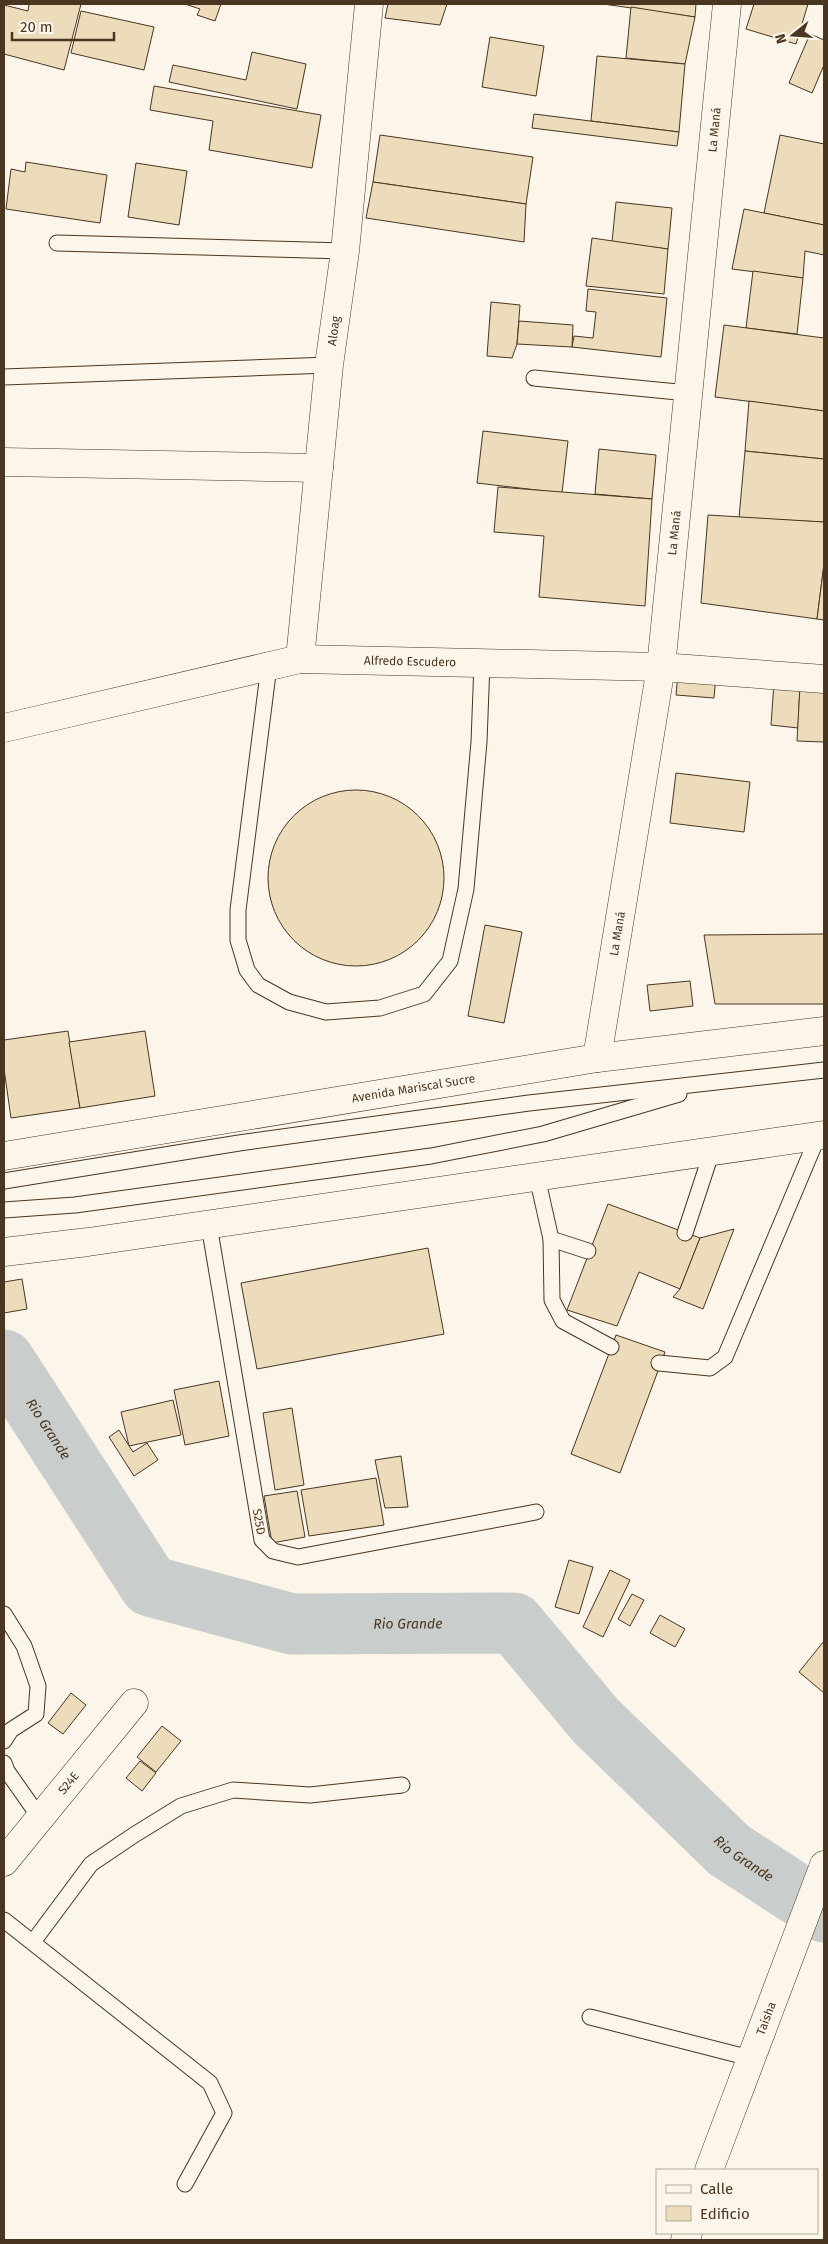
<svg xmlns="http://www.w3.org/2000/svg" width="828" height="2244" viewBox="0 0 828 2244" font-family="'Fira Sans',sans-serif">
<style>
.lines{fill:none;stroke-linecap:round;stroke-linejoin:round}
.river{stroke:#c9cecd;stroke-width:61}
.building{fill:#ecdcbc;stroke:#4a3520}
.lane-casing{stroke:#4a3520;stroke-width:17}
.street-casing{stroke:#4a3520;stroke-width:29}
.primary-casing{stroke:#4a3520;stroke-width:29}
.lane{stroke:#fbf6e9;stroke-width:15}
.street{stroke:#fbf6e9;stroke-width:28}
.primary{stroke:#fbf6e9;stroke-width:28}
.labels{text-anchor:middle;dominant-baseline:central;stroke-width:4;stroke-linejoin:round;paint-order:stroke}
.street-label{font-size:12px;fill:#4a3520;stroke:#fbf6e9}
.water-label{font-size:14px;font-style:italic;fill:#4a3520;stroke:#fbf6e9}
</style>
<rect width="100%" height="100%" fill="#fbf6e9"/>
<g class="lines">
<!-- river -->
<path class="river" id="s1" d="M4 1360 150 1586 292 1624 514 1623 596 1721 729 1850 824 1912"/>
</g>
<!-- building -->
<g class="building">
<polygon points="29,4 81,4 64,70 4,54 4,5 28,11"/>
<polygon points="185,4 221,4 215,21 197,15 200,9"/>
<polygon points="388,4 447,4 440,25 385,18"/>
<polygon points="603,4 696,4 695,17"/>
<polygon points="754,4 808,4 796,44 746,29"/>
<polygon points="631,7 695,17 685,64 626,58"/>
<polygon points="81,11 154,27 144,70 71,53"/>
<polygon points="810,34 824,40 824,65 812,93 789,83"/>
<polygon points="490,37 544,46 536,96 482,87"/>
<polygon points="252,52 306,64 297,109 169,82 173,65 246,80"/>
<polygon points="597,56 685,64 679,132 591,121"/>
<polygon points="154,86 321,115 312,168 209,150 213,121 150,110"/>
<polygon points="534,114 679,132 677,146 532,128"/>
<polygon points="380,135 533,157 526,204 373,182"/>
<polygon points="780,135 824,144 824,225 764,213"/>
<polygon points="26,162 107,175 100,223 6,209 11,169 25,172"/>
<polygon points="136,163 187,171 179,225 128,217"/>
<polygon points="373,182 526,204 524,242 366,218"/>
<polygon points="616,202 672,208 668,249 612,242"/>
<polygon points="744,209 824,225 824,255 805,251 803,278 732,269"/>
<polygon points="592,238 668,249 664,294 586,286"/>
<polygon points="753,271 803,278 797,334 746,328"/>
<polygon points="588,289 667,298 661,357 572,347 574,336 593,338 596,312 586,311"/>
<polygon points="491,302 520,305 517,344 512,358 487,356"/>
<polygon points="519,321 573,325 572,347 517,344"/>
<polygon points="724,325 824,338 824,411 715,397"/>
<polygon points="749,401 824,411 824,459 745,451"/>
<polygon points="483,431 568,441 562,493 477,483"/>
<polygon points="599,449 656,455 652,499 595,494"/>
<polygon points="745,451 824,459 824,522 739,518"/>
<polygon points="498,487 652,499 645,606 539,597 544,536 494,532"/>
<polygon points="708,515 824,522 824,564 817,619 701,603"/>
<polygon points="824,564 824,620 817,619"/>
<polygon points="678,673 716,675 714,698 676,695"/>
<polygon points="774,683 800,686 798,728 771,725"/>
<polygon points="800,686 824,687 824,742 797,741"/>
<polygon points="676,773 750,782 744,832 670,823"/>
<circle cx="356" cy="878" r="88"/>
<polygon points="485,925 522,932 504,1023 468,1016"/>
<polygon points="824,934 824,1004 715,1004 704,935"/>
<polygon points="690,981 693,1006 650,1011 647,985"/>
<polygon points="68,1031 80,1108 11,1118 4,1069 4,1040"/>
<polygon points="145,1031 155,1096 80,1108 69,1042"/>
<polygon points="608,1204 700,1238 680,1289 639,1272 617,1326 567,1310"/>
<polygon points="734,1229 703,1309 673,1297 680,1289 700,1238"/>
<polygon points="428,1248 444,1334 257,1369 241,1283"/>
<polygon points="22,1279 27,1309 4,1313 4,1282"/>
<polygon points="616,1335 665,1352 620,1473 571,1454"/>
<polygon points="219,1381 229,1436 185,1445 174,1390"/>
<polygon points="173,1400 181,1435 129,1446 121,1412"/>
<polygon points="292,1408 304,1485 275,1490 263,1413"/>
<polygon points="119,1430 133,1452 147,1443 158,1460 134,1476 109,1437"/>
<polygon points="401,1456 408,1507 385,1508 375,1460"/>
<polygon points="376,1478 384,1525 309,1536 301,1490"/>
<polygon points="297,1491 305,1537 272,1543 264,1496"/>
<polygon points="569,1560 593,1567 579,1614 555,1607"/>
<polygon points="610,1570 630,1580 603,1637 583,1627"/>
<polygon points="632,1594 644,1600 630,1626 618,1619"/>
<polygon points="660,1615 685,1629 675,1647 650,1633"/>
<polygon points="824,1641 824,1693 799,1672"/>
<polygon points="71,1693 86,1705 63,1734 48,1723"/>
<polygon points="162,1726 181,1741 156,1772 137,1757"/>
<polygon points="140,1761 156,1773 142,1791 126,1778"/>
</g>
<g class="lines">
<defs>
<g id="lane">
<polyline points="57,243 345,251"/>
<polyline points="4,377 329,365"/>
<polyline points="534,378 688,393"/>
<polyline points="269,666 238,910 238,940 247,970 258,985 289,1002 326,1012 380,1008 424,994 450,961 466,889 479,742 482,663"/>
<polyline points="537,1177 551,1239 552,1300 563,1321 611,1347"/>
<polyline points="4,1181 239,1143 529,1103 824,1070"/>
<polyline points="4,1210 75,1205 431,1156 543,1134 679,1094"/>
<path id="s2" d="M209 1225 262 1540 273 1551 298 1557 536 1512"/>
<polyline points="685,1233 712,1151"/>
<polyline points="551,1239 588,1251"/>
<polyline points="659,1363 710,1368 725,1357 818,1136"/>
<polyline points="4,1614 24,1646 38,1686 36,1714 11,1730 4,1741"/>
<polyline points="4,1763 7,1771 40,1818"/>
<polyline points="4,1920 210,2083 224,2113 185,2184"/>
<polyline points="33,1942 91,1864 134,1835 181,1806 233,1790 310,1795 402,1785"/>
<polyline points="590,2017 750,2058"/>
</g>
<g id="street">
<polyline points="4,462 319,468"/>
<path id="s3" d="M300 659 329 365 345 251 369 4"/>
<path id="s4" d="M4 728 300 659 661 667 824 679"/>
<path id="s5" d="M597 1058 661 667 727 4"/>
<path id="s6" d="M4 1862 134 1703"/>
<path id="s7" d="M709 2170 824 1865"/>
<polyline points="685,2240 688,2233"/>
</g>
<g id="primary">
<path id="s8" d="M4 1156 597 1058 824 1031"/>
<polyline points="4,1252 88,1242 824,1135"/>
</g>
</defs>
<!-- lane casing -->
<use href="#lane" class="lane-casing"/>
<!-- street casing -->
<use href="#street" class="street-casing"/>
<!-- primary casing -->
<use href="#primary" class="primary-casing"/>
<!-- lane -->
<use href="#lane" class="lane"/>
<!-- street -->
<use href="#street" class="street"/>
<!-- primary -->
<use href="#primary" class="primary"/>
</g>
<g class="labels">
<!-- street labels -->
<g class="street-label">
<text stroke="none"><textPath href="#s5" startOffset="936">La Maná</textPath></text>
<text stroke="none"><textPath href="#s3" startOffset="330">Aloag</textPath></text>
<text stroke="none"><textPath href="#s5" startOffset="531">La Maná</textPath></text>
<text stroke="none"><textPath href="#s4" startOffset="414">Alfredo Escudero</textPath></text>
<text stroke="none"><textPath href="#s5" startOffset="126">La Maná</textPath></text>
<text stroke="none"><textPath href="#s8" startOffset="415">Avenida Mariscal Sucre</textPath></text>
<text stroke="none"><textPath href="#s2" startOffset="301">S25D</textPath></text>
<text stroke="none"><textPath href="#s6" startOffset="102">S24E</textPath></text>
<text stroke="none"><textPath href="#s7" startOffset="162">Taisha</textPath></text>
</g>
<!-- water labels -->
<g class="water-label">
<text stroke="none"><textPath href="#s1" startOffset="82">Rio Grande</textPath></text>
<text stroke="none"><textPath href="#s1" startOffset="532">Rio Grande</textPath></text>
<text stroke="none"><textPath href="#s1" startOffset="968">Rio Grande</textPath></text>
</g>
</g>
<!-- border -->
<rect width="828" height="2244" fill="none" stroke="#4a3520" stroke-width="10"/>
<!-- legend -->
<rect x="656" y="2169" width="162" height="65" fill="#fbf6e9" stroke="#b4a999"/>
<rect x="666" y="2185" width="25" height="8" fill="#fbf6e9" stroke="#b4a999"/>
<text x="700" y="2194" font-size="15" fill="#4a3520">Calle</text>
<rect x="666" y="2206" width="25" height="15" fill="#ecdcbc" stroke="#b4a999"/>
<text x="700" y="2219" font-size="15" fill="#4a3520">Edificio</text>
<!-- north arrow -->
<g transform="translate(793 35) rotate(253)" stroke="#fbf6e9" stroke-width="4" paint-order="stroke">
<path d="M0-4L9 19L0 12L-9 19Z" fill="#4a3520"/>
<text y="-8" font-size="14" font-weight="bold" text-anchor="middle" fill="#4a3520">N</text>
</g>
<!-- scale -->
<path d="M12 32v8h102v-8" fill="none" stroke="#4a3520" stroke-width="2.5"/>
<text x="20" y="32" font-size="15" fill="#4a3520" stroke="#fbf6e9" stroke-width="4" paint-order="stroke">20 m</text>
</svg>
